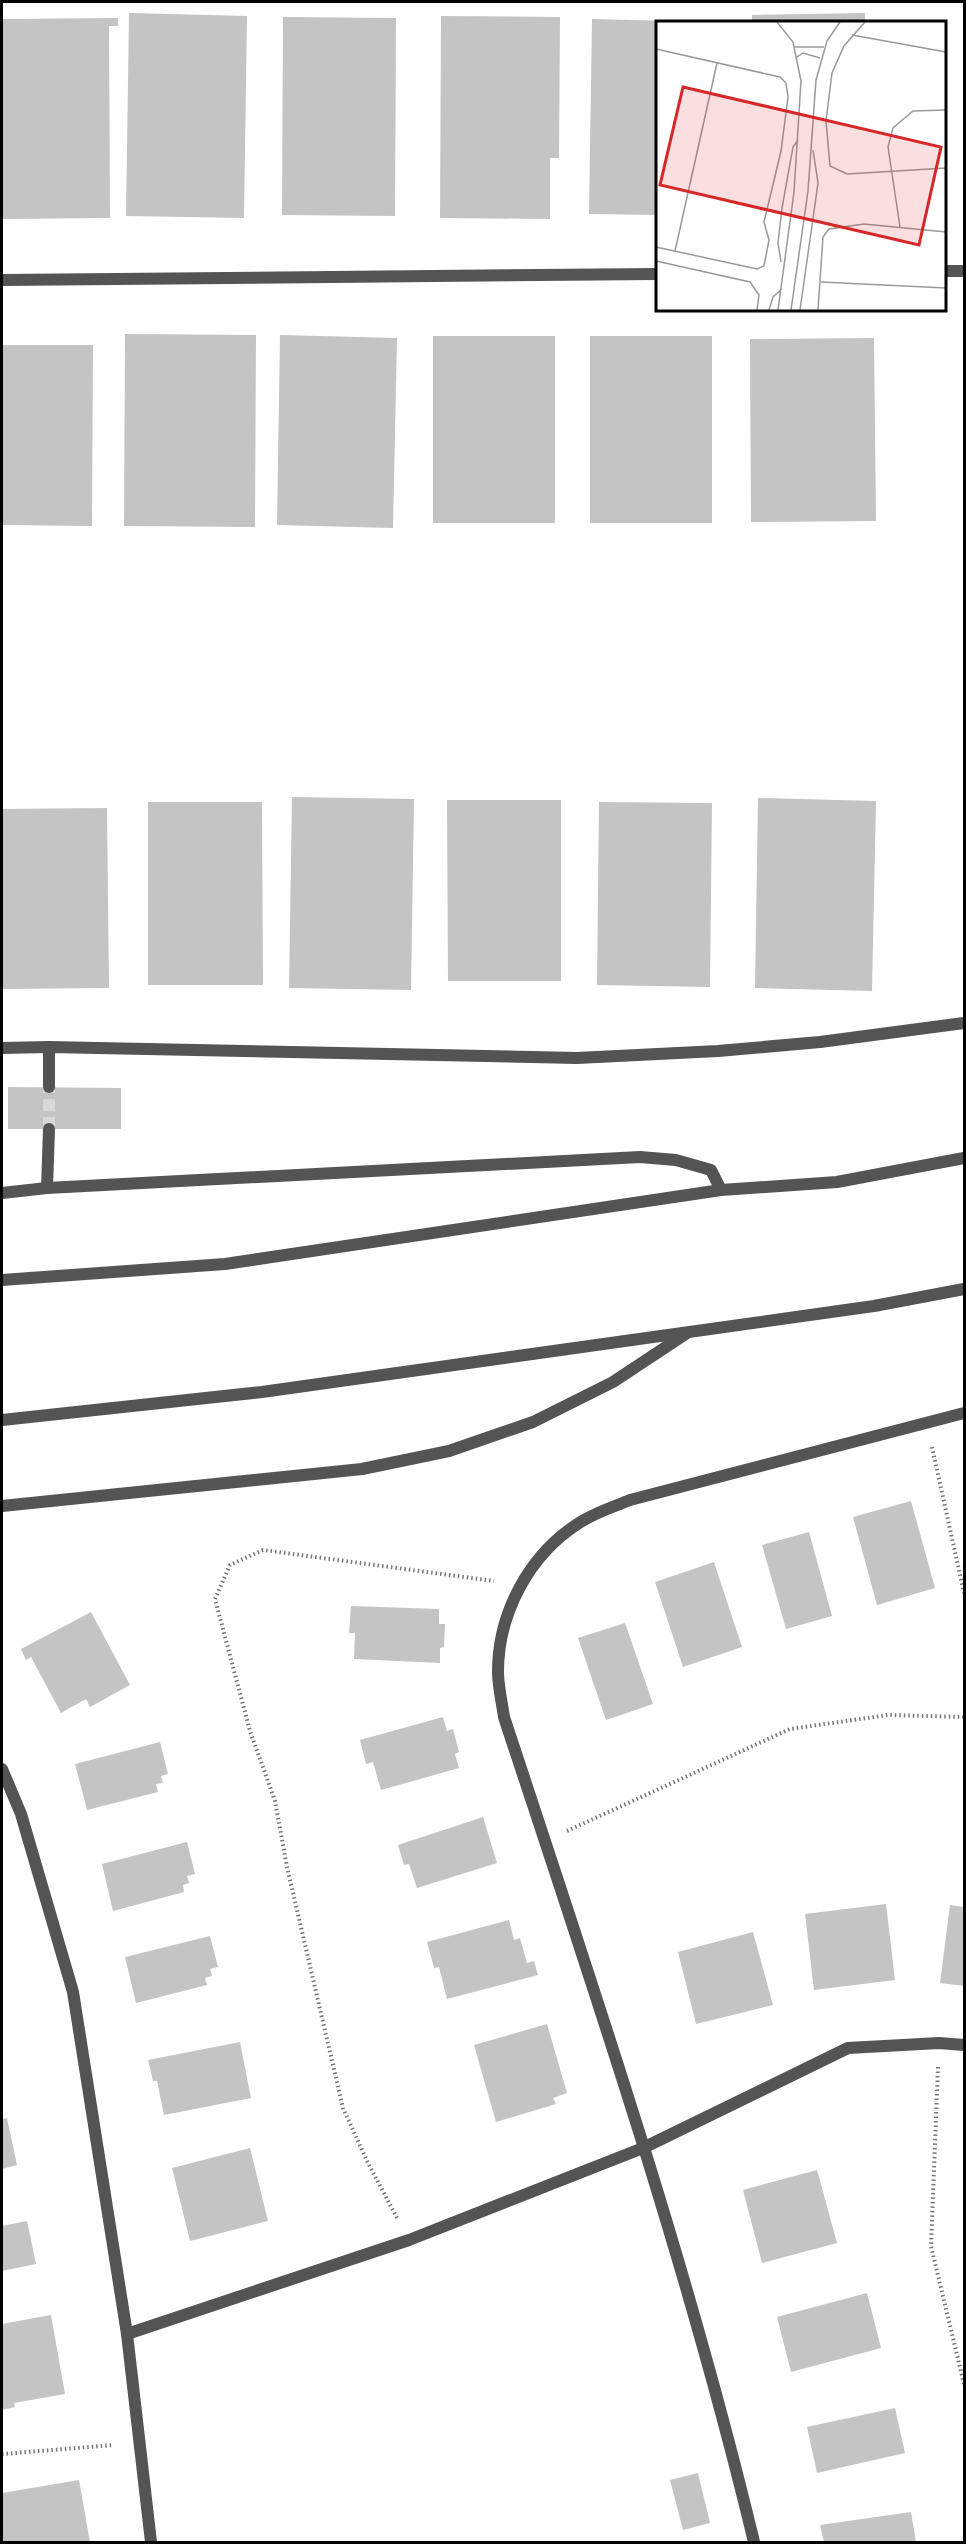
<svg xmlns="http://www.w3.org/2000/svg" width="966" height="2544" viewBox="0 0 966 2544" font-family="Rubik,sans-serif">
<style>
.building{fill:#c4c4c4}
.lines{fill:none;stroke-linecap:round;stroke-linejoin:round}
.minor-tunnel{stroke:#d9d9d9;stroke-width:12;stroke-dasharray:12 6;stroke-linecap:butt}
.path{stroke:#767676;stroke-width:4;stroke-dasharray:1.5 3;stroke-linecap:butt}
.minor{stroke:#545454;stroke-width:12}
.tertiary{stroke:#545454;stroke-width:12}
.inset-road{fill:none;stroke:#999;stroke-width:1.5}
.view{fill:#d62828;fill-opacity:0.15;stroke:#d62828;stroke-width:3}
.inset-edge{fill:none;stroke:#000;stroke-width:3}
</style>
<rect width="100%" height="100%" fill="#fff"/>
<!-- building -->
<g class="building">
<polygon points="129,13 247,16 244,218 126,216"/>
<polygon points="865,13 865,22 752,22 752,15"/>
<polygon points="441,16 560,17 559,158 550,158 550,219 440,218"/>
<polygon points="283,17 396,18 395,216 282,215"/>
<polygon points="118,18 118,26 109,26 110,218 2,219 2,19"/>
<polygon points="592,19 672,21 672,22 657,22 657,215 589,214"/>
<polygon points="125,334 256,335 255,527 124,526"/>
<polygon points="280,335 397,338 393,528 277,525"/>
<rect x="433" y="336" width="122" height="187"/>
<rect x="590" y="336" width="122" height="187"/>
<polygon points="874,338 876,521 751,522 750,339"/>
<polygon points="2,345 93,345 92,526 2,525"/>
<polygon points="292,797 414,799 411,990 289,988"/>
<polygon points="758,798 876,801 872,991 755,988"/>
<polygon points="447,800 561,800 561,981 448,981"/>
<polygon points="148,802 262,802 263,985 148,985"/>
<polygon points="599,802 712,803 710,987 597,985"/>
<polygon points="107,808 109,988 2,989 2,809"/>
<polygon points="8,1087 121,1088 121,1129 8,1129"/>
<polygon points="911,1501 935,1588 877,1605 853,1517"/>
<polygon points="809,1532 832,1616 786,1629 762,1545"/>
<polygon points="714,1562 742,1647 683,1667 655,1582"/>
<polygon points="351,1606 439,1609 439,1624 445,1624 444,1647 440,1648 440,1663 354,1659 355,1633 349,1633"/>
<polygon points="91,1612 130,1685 90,1707 86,1699 61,1713 31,1657 26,1660 21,1649"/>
<polygon points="625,1623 653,1704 606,1720 578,1638"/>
<polygon points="443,1717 447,1731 453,1729 459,1752 455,1754 459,1768 381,1790 373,1762 366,1764 360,1740"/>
<polygon points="160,1742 168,1774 161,1776 163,1783 156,1784 158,1792 87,1810 75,1764"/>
<polygon points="483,1817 497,1863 417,1888 409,1864 404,1865 398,1845"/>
<polygon points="187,1842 195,1874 187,1876 189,1883 183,1885 184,1892 113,1911 102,1864"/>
<polygon points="886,1904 895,1980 814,1990 805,1914"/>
<polygon points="950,1905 964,1907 964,1986 940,1983"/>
<polygon points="509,1920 514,1940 520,1938 527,1963 534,1961 538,1975 447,1999 439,1967 434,1968 427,1942"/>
<polygon points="753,1932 773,2005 696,2024 678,1952"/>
<polygon points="210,1936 218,1967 210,1969 212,1976 205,1978 207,1985 136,2003 125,1957"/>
<polygon points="547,2024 567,2093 553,2098 556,2104 496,2122 474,2045"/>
<polygon points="240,2042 251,2098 164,2115 157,2081 153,2081 148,2060"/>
<polygon points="7,2118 17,2165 2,2169 2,2119"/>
<polygon points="250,2148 268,2221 190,2241 172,2168"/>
<polygon points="817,2170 837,2243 762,2263 743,2190"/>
<polygon points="27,2221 36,2264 2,2271 2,2226"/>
<polygon points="867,2293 881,2348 791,2372 777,2317"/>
<polygon points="51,2315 65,2394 14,2403 15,2407 2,2410 2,2324"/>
<polygon points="895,2408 905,2453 817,2473 807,2427"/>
<polygon points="698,2473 710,2523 683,2530 670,2480"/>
<polygon points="79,2480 90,2542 2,2542 2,2493"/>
<polygon points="911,2512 916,2542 824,2542 820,2525"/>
</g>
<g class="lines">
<!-- minor-tunnel -->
<polyline class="minor-tunnel" points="49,1129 49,1087"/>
<!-- path -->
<g class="path">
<polyline points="932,1447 964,1593"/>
<polyline points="567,1831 790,1729 888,1715 964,1717"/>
<polyline points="938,2067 931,2246 964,2384"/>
<polyline points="397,2218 367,2161 343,2108 287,1867 275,1801 250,1731 215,1599 230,1565 263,1550 494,1581"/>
<polyline points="2,2454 114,2445"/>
</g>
<!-- minor -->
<g class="minor">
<polyline points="944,271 964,271"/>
<polyline points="2,280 657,274"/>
<polyline points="2,1048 49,1047 577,1058 718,1051 820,1042 964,1023"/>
<polyline points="49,1087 49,1047"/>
<polyline points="47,1188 49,1129"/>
<polyline points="2,1193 47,1188 640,1157 676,1160 711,1170 721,1190"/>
<polyline points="2,1506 362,1469 449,1451 533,1422 613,1382 687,1333"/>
<polyline points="2,1769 21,1814 73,1992 127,2334 151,2542"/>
<polyline points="127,2334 409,2240 643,2148 848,2048 939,2043 964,2045"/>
<path d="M754 2542C687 2263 594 1990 504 1717 502 1703 498 1686 498 1672 498 1613 529 1555 579 1523 594 1513 613 1507 630 1500L964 1413"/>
</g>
<!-- tertiary -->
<g class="tertiary">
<polyline points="2,1280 225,1264 721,1190 837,1182 964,1158"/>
<polyline points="2,1420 262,1392 874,1306 964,1289"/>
</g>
</g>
<!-- overview -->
<g transform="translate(656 21)">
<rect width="290" height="290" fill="#fff"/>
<path class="inset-road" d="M121 1 137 21 145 60 138 171 122 289M209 1 188 25 176 52 170 100 174 145 191 153 290 147M196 14 290 31M138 26H168M0 28 124 56 130 62 132 76 125 130 108 201 113 219 108 245 101 248 0 226M141 36 147 32 164 37M244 206 232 126 237 107 257 90 290 89M19 230 61 42M0 240 94 261 103 274 101 289M125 241 122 222 126 187 137 126 142 119M165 261 290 267M113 289 117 276 126 268M135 289 152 170 160 59 171 20 184 1M144 289 162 162 157 129M162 289 167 216 173 208 208 203 290 211"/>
<path class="view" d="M27 66 285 126 263 224 4 164Z"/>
<rect width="290" height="290" class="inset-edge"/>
</g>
<!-- border -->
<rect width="966" height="2544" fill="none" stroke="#000000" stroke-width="6"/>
</svg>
